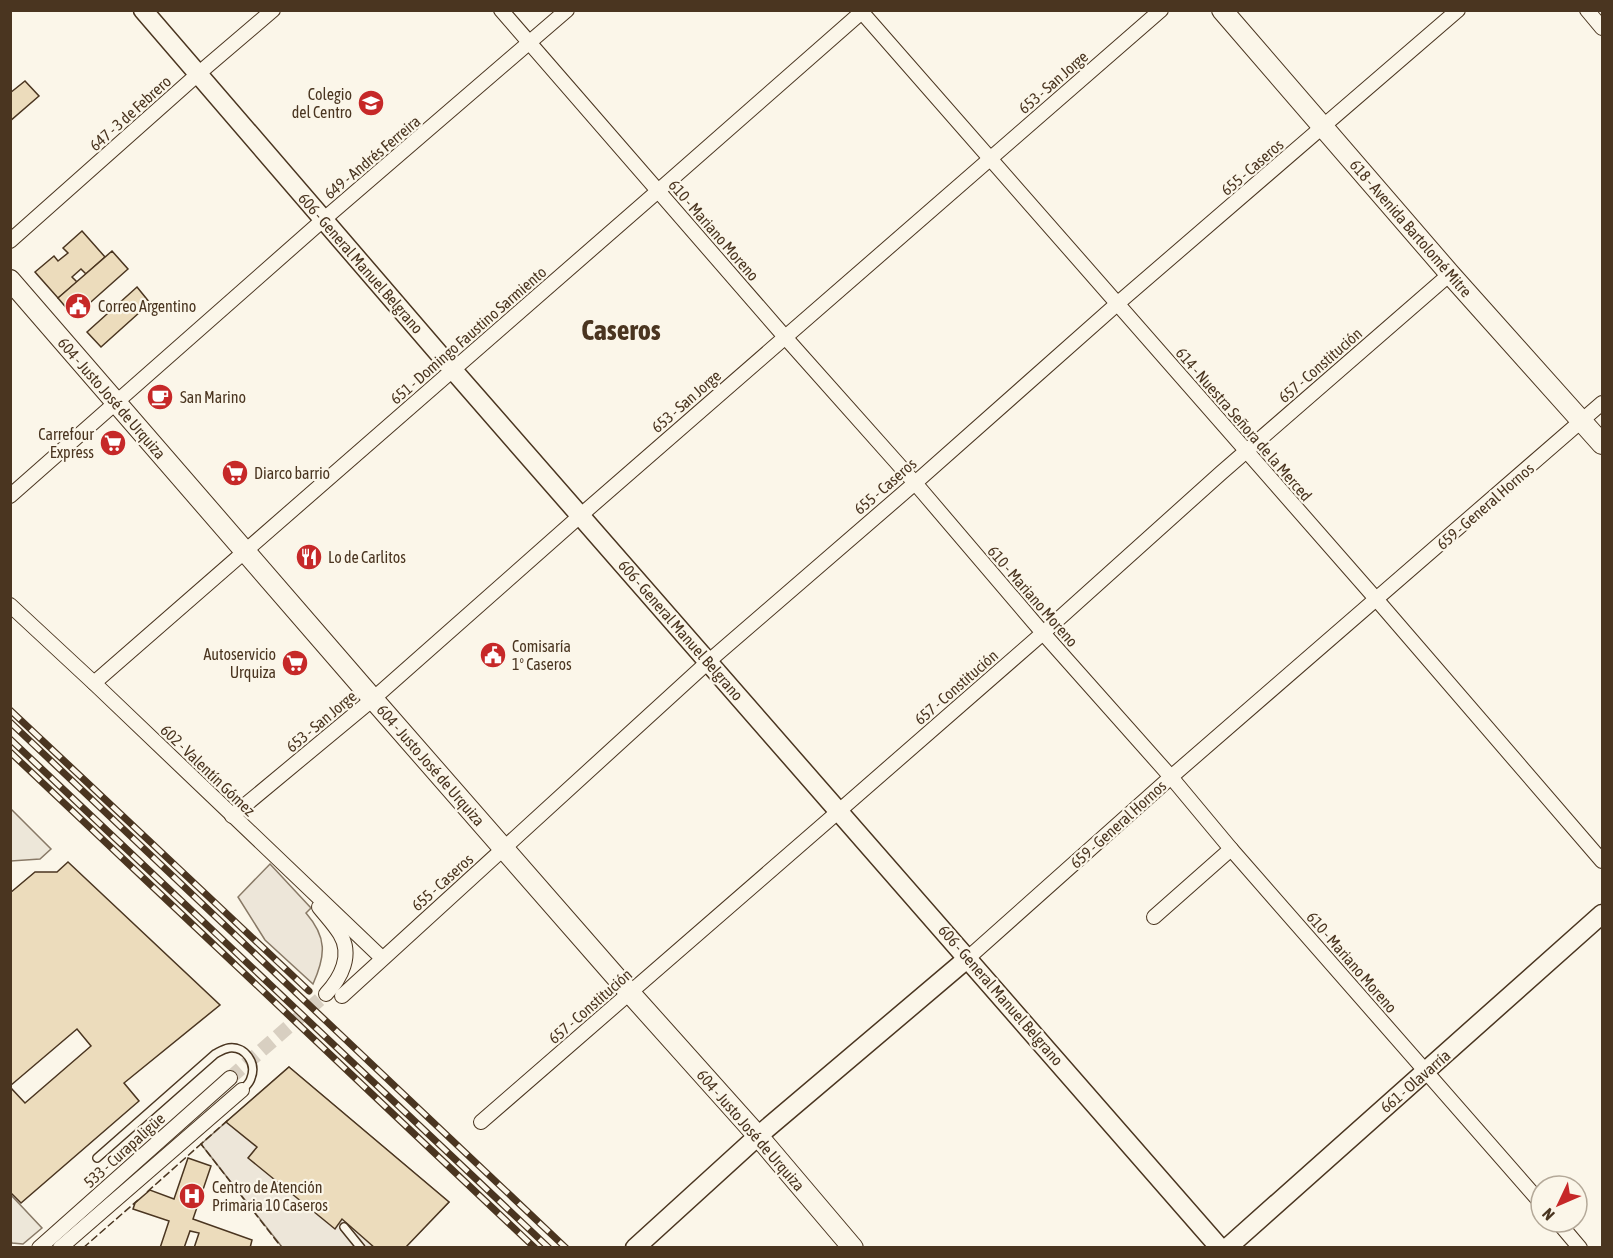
<svg xmlns="http://www.w3.org/2000/svg" width="1613" height="1258" viewBox="0 0 1613 1258" font-family="'Asap Condensed',sans-serif">
<style>
.green{fill:#ede6d9;stroke:#887966;stroke-width:1.5}
.parking{fill:#ede7d9;stroke:#887966;stroke-width:1.5}
.building{fill:#ecdcbc;stroke:#4a3520;stroke-width:1.5}
.lines{fill:none;stroke-linecap:round;stroke-linejoin:round}
.minor-tunnel{stroke:#d8cfc1;stroke-width:14;stroke-dasharray:14 7;stroke-linecap:butt}
.service-casing{stroke:#4a3520;stroke-width:10}
.minor-casing{stroke:#4a3520;stroke-width:16}
.tertiary-casing{stroke:#4a3520;stroke-width:21}
.secondary-casing{stroke:#4a3520;stroke-width:22}
.service{stroke:#fbf6e9;stroke-width:7}
.minor{stroke:#fbf6e9;stroke-width:14}
.tertiary{stroke:#fbf6e9;stroke-width:18}
.secondary{stroke:#fbf6e9;stroke-width:20}
.rail-casing{stroke:#4a3520;stroke-width:7}
.rail{stroke:#fbf6e9;stroke-width:4.5;stroke-dasharray:14;stroke-linecap:butt}
.fence{stroke:#4a3520;stroke-width:1.5;stroke-dasharray:8 3;stroke-linecap:butt}
.labels{text-anchor:middle;dominant-baseline:central;stroke-width:4.5;stroke-linejoin:round;paint-order:stroke}
.street-label{font-size:16px;fill:#4a3520;stroke:#fbf6e9}
.poi-label{font-size:16px;fill:#4a3520;stroke:#fbf6e9;text-anchor:start}
.town-label{font-size:28px;font-weight:bold;fill:#4a3520;stroke:#fbf6e9}
</style>
<rect width="100%" height="100%" fill="#fbf6e9"/>
<!-- green -->
<g class="green">
<path d="M270 864 311 908 306 913C327 937 326 955 313 984L265 940 238 897Z"/>
<polygon points="289,1067 449,1202 405,1247 282,1247 201,1144"/>
</g>
<!-- parking -->
<g class="parking">
<polygon points="11,809 51,849 40,859 11,861"/>
<polygon points="10,1194 42,1228 23,1244 12,1243 11,1241"/>
</g>
<!-- building -->
<g class="building">
<polygon points="25,81 39,96 10,121 10,93"/>
<polygon points="82,231 105,257 86,274 81,269 72,277 77,282 58,298 35,272 54,256 58,261 68,253 63,248"/>
<polygon points="112,251 128,269 74,317 58,298"/>
<polygon points="137,287 150,303 101,347 87,332"/>
<polygon points="68,862 220,1005 124,1083 139,1101 21,1203 10,1192 10,1087 25,1103 91,1046 77,1029 10,1086 10,893 35,872 57,872"/>
<polygon points="289,1067 449,1202 405,1248 375,1248 342,1219 335,1229 248,1158 257,1147 226,1122"/>
<polygon points="188,1158 211,1166 193,1219 252,1240 250,1248 194,1248 199,1233 190,1231 184,1248 160,1248 169,1221 133,1209 135,1203 150,1190 174,1199"/>
</g>
<g class="lines">
<!-- minor-tunnel -->
<polyline class="minor-tunnel" points="230,1078 326,994"/>
<defs>
<g id="service">
<path d="M97 1158 215 1054C219 1052 223 1049 229 1048 245 1046 257 1063 251 1078 250 1083 246 1086 242 1090"/>
<polyline points="344,1227 361,1248"/>
</g>
<g id="minor">
<polyline points="501,10 785,337 915,483 1043,633 1171,777 1231,849 1541,1203"/>
<polyline points="860,10 1377,600 1602,861"/>
<polyline points="1587,10 1602,28"/>
<polyline points="10,241 198,74 273,10"/>
<polyline points="10,496 323,220 567,10"/>
<polyline points="10,605 94,683 382,958"/>
<polyline points="94,683 658,191 864,10"/>
<polyline points="232,816 373,699 581,515 1161,10"/>
<path d="M319 907C326 916 334 924 340 934 353 955 341 978 326 994"/>
<polyline points="1154,917 1231,849"/>
<polyline points="968,958 1171,777 1602,403"/>
<polyline points="342,996 709,661 915,483 1117,304 1458,10"/>
<polyline points="481,1122 839,811 1043,633 1221,473 1450,274"/>
<polyline points="1558,1222 1580,1248"/>
<polyline points="39,1248 230,1078"/>
<polyline points="60,1248 242,1090"/>
</g>
<g id="tertiary">
<polyline points="143,10 453,370 1220,1248"/>
<polyline points="635,1248 758,1136 968,958"/>
<polyline points="1227,1248 1602,914"/>
</g>
<g id="secondary">
<polyline points="1222,10 1450,274 1602,444"/>
<polyline points="10,280 373,699 630,993 758,1136 853,1248"/>
</g>
</defs>
<!-- service casing -->
<use href="#service" class="service-casing"/>
<!-- minor casing -->
<use href="#minor" class="minor-casing"/>
<!-- tertiary casing -->
<use href="#tertiary" class="tertiary-casing"/>
<!-- secondary casing -->
<use href="#secondary" class="secondary-casing"/>
<!-- service -->
<use href="#service" class="service"/>
<!-- minor -->
<use href="#minor" class="minor"/>
<!-- tertiary -->
<use href="#tertiary" class="tertiary"/>
<!-- secondary -->
<use href="#secondary" class="secondary"/>
<defs>
<g id="rail">
<polyline points="10,710 309,991"/>
<polyline points="10,722 566,1248"/>
<polyline points="10,739 549,1248"/>
<polyline points="10,752 535,1248"/>
</g>
</defs>
<!-- rail casing -->
<use href="#rail" class="rail-casing"/>
<!-- rail -->
<use href="#rail" class="rail"/>
<!-- fence -->
<g class="fence">
<polyline points="228,1120 201,1144 282,1248"/>
<polyline points="147,1192 201,1144 203,1146"/>
<polyline points="83,1248 138,1200"/>
</g>
</g>
<!-- icons -->
<defs>
<symbol id="school-disc" viewBox="-11 -11 22 22"><circle r="9.5" fill="#c62828" stroke="#fbf6e9"/><path d="M0-5L7-2L0 1L-7-2ZM-4 1L0 2.5L4 1V4Q0 6-4 4Z" fill="#fff"/></symbol>
<symbol id="civic-disc" viewBox="-11 -11 22 22"><circle r="9.5" fill="#c62828" stroke="#fbf6e9"/><path d="M-.6-6.5H3V-4.5H.6V-3L4-1V1h2V6H-6V1h2V-1L-.6-3ZM-1.2 2.5V6h2.4V2.5Z" fill="#fff"/></symbol>
<symbol id="cafe-disc" viewBox="-11 -11 22 22"><circle r="9.5" fill="#c62828" stroke="#fbf6e9"/><path d="M-5.5-4.5H6V0H3Q3 3.5 0 3.5H-2.5Q-5.5 3.5-5.5 0ZM3-3.2v2h1.7v-2ZM-6 4.5H4V6H-6Z" fill="#fff"/></symbol>
<symbol id="supermarket-disc" viewBox="-11 -11 22 22"><circle r="9.5" fill="#c62828" stroke="#fbf6e9"/><path d="M-6-5.5h2.5l.6 2H6L4.5 2H-2.5L-4.4-4H-6ZM-1.5 3.2a1.3 1.3 0 1 0 .1 0ZM3 3.2a1.3 1.3 0 1 0 .1 0Z" fill="#fff"/></symbol>
<symbol id="restaurant-disc" viewBox="-11 -11 22 22"><circle r="9.5" fill="#c62828" stroke="#fbf6e9"/><path d="M-5-6h1v4h1v-4h1v4h1v-4h1v5L-1.5 .5V6h-2V.5L-5-1ZM5-6V6H3V1.5H1.5Q1.5-4 5-6Z" fill="#fff"/></symbol>
<symbol id="hospital-disc" viewBox="-11 -11 22 22"><circle r="9.5" fill="#c62828" stroke="#fbf6e9"/><path d="M-5-5h3v3.5h4V-5h3V5h-3V1.5h-4V5h-3Z" fill="#fff"/></symbol>
</defs>
<g fill-rule="evenodd">
<use href="#school-disc" x="356" y="88" width="30" height="30"/>
<use href="#civic-disc" x="63" y="291" width="30" height="30"/>
<use href="#cafe-disc" x="145" y="382" width="30" height="30"/>
<use href="#supermarket-disc" x="98" y="428" width="30" height="30"/>
<use href="#supermarket-disc" x="220" y="458" width="30" height="30"/>
<use href="#restaurant-disc" x="294" y="542" width="30" height="30"/>
<use href="#civic-disc" x="478" y="640" width="30" height="30"/>
<use href="#supermarket-disc" x="280" y="648" width="30" height="30"/>
<use href="#hospital-disc" x="177" y="1181" width="30" height="30"/>
</g>
<g class="labels">
<!-- street labels -->
<g class="street-label">
<text transform="translate(1053 82) rotate(-41)">653 - San Jorge</text>
<text transform="translate(130 113) rotate(-42)">647 - 3 de Febrero</text>
<text transform="translate(372 157) rotate(-40)">649 - Andrés Ferreira</text>
<text transform="translate(1252 167) rotate(-41)">655 - Caseros</text>
<text transform="translate(1411 228) rotate(49)">618 - Avenida Bartolomé Mitre</text>
<text transform="translate(714 230) rotate(49)">610 - Mariano Moreno</text>
<text transform="translate(361 263) rotate(49)">606 - General Manuel Belgrano</text>
<text transform="translate(468 335) rotate(-41)">651 - Domingo Faustino Sarmiento</text>
<text transform="translate(1320 365) rotate(-41)">657 - Constitución</text>
<text transform="translate(112 398) rotate(49)">604 - Justo José de Urquiza</text>
<text transform="translate(686 401) rotate(-41)">653 - San Jorge</text>
<text transform="translate(1244 424) rotate(49)">614 - Nuestra Señora de la Merced</text>
<text transform="translate(885 486) rotate(-41)">655 - Caseros</text>
<text transform="translate(1485 506) rotate(-41)">659 - General Hornos</text>
<text transform="translate(1033 596) rotate(49)">610 - Mariano Moreno</text>
<text transform="translate(681 630) rotate(49)">606 - General Manuel Belgrano</text>
<text transform="translate(956 687) rotate(-41)">657 - Constitución</text>
<text transform="translate(321 721) rotate(-40)">653 - San Jorge</text>
<text transform="translate(431 765) rotate(49)">604 - Justo José de Urquiza</text>
<text transform="translate(208 770) rotate(44)">602 - Valentín Gómez</text>
<text transform="translate(1118 824) rotate(-42)">659 - General Hornos</text>
<text transform="translate(442 882) rotate(-42)">655 - Caseros</text>
<text transform="translate(1352 962) rotate(49)">610 - Mariano Moreno</text>
<text transform="translate(1001 995) rotate(49)">606 - General Manuel Belgrano</text>
<text transform="translate(590 1006) rotate(-41)">657 - Constitución</text>
<text transform="translate(1415 1081) rotate(-41)">661 - Olavarría</text>
<text transform="translate(751 1130) rotate(49)">604 - Justo José de Urquiza</text>
<text transform="translate(124 1150) rotate(-42)">533 - Curapaligüe</text>
</g>
<!-- poi labels -->
<g class="poi-label">
<text x="352" y="94" text-anchor="end">Colegio<tspan x="352" dy="18">del Centro</tspan></text>
<text x="98" y="306">Correo Argentino</text>
<text x="180" y="397">San Marino</text>
<text x="94" y="434" text-anchor="end">Carrefour<tspan x="94" dy="18">Express</tspan></text>
<text x="254" y="473">Diarco barrio</text>
<text x="328" y="557">Lo de Carlitos</text>
<text x="512" y="646">Comisaría<tspan x="512" dy="18">1° Caseros</tspan></text>
<text x="276" y="654" text-anchor="end">Autoservicio<tspan x="276" dy="18">Urquiza</tspan></text>
<text x="212" y="1187">Centro de Atención<tspan x="212" dy="18">Primaria 10 Caseros</tspan></text>
</g>
<!-- town labels -->
<g class="town-label">
<text x="621" y="330">Caseros</text>
</g>
</g>
<!-- border -->
<rect width="1613" height="1258" fill="none" stroke="#4a3520" stroke-width="24"/>
<!-- north arrow -->
<g transform="translate(1559 1204) rotate(226)"><circle r="28" fill="#fbf6e9" stroke="#b4a999" stroke-width="1.5"/>
<path d="M0-4.5L10 22L0 15L-10 22Z" fill="#c62828"/>
<text y="-9" font-size="16" font-weight="bold" text-anchor="middle" fill="#4a3520">N</text>
</g>
</svg>
